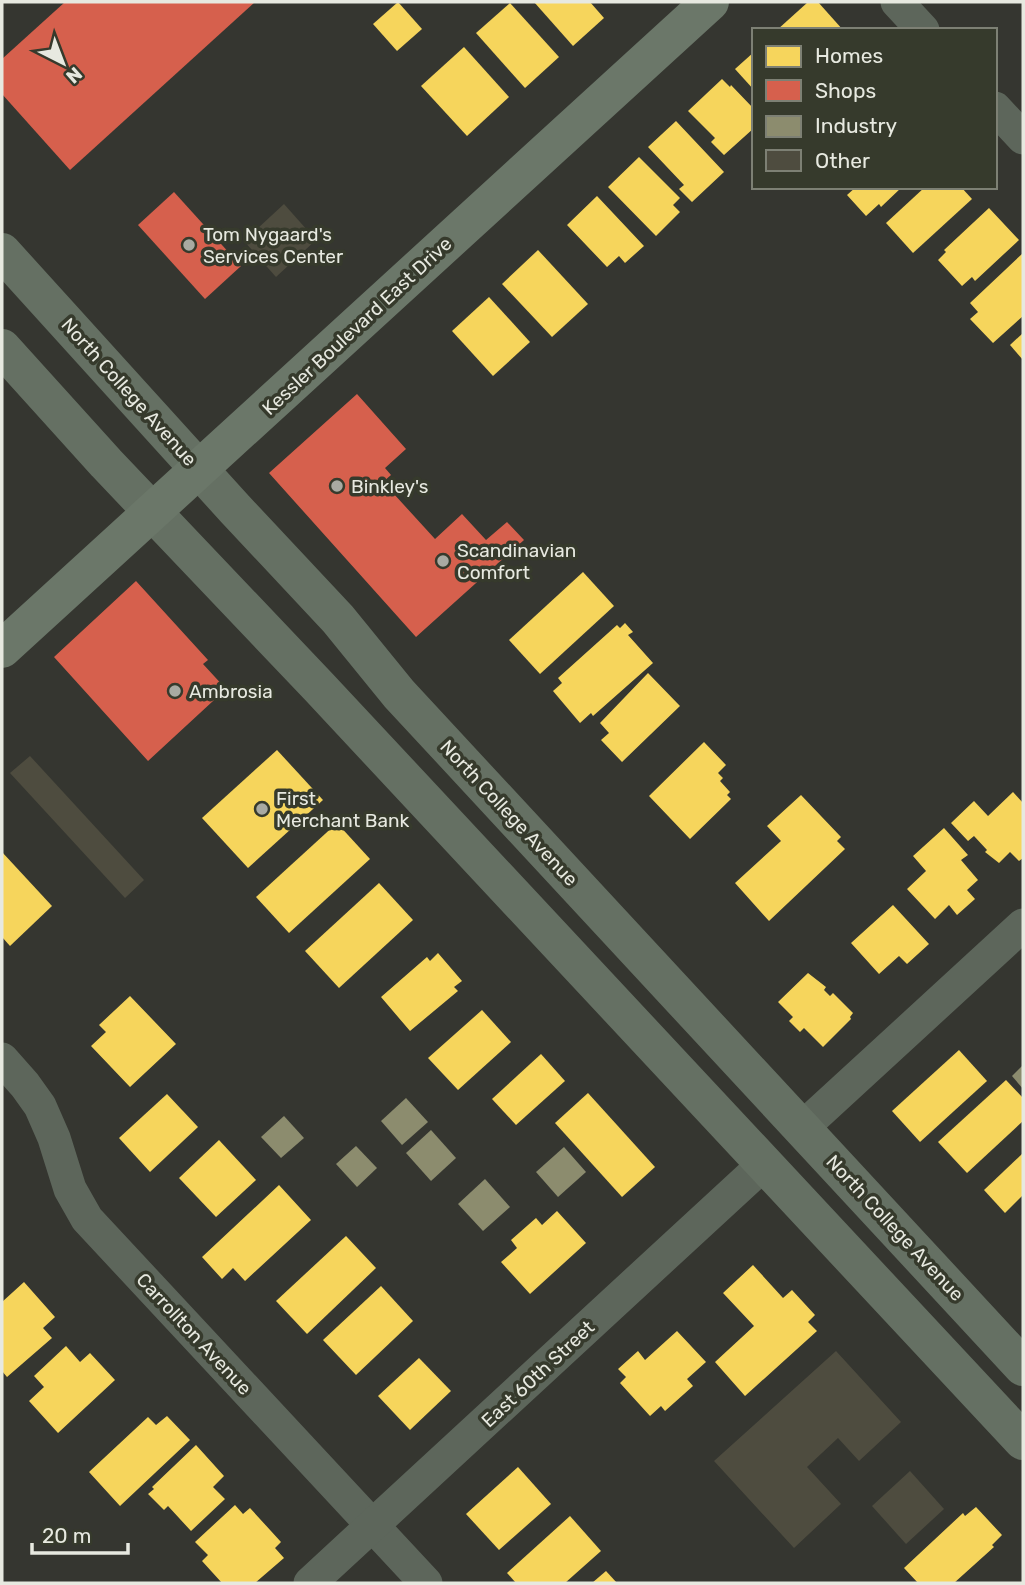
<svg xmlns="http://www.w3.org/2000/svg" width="1025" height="1585" viewBox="0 0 1025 1585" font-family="Rubik,sans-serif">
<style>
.homes{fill:#f6d55c}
.shops{fill:#d6604d}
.industry{fill:#8c8c6e}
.building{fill:#4e4c3f}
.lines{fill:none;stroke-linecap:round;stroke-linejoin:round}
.minor{stroke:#5d665b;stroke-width:33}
.secondary{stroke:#657063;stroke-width:38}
.primary{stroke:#6b7769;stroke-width:38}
.poi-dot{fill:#a9aaa2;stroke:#363a2c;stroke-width:2.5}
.labels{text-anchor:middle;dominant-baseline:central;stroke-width:7;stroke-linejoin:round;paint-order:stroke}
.poi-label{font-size:19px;fill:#e7e9e0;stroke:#363a2c;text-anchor:start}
.street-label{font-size:19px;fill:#e7e9e0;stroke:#363a2c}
</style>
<rect width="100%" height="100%" fill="#353630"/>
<!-- homes -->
<g class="homes">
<polygon points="398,2 422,29 397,51 373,24"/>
<polygon points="534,2 590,2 604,18 573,46"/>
<polygon points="808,2 818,2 843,30 777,30"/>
<polygon points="510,3 559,57 525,88 476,33"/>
<polygon points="464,47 509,97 467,136 421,86"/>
<polygon points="754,52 754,90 735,69"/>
<polygon points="722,79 730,87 731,85 754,109 754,128 724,155 711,142 715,138 688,111"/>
<polygon points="676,121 724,172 692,202 679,189 684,185 648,147"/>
<polygon points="639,157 680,198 673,205 680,212 656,236 608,187"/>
<polygon points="856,187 902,187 881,207 879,204 866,216 847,195"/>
<polygon points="925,187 961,187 972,199 913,253 886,223"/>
<polygon points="597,196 644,246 625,263 619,256 607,267 567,225"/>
<polygon points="989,208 1019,240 975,281 972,277 962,286 938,260 946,252 944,250"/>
<polygon points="538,250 588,304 552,337 502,284"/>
<polygon points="1023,253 1023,316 993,343 970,319 978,312 970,303"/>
<polygon points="489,297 530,342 493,376 452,331"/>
<polygon points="1023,333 1023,360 1010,345"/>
<polygon points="583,572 614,606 540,674 509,640"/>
<polygon points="625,623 633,632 628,635 653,663 593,716 591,713 580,723 553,691 562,683 558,678 617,625 620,628"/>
<polygon points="648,673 680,706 622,762 601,740 609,733 600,723"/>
<polygon points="704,742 726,765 718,773 723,778 720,781 730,792 727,795 731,799 690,839 649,796"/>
<polygon points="277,750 323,800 248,868 202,818"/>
<polygon points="1013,792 1023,803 1023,858 1019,861 1010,852 999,863 985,852 987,850 974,836 968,841 951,823 974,801 988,816"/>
<polygon points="801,795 841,837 837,841 845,849 769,921 735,883 781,841 767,826"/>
<polygon points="337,823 370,859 289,933 256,897"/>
<polygon points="944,828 968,855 961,860 978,880 967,890 975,899 957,915 949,905 935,919 907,889 926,871 913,856"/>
<polygon points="2,852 52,906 10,946 2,937"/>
<polygon points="379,883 413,920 339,988 305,951"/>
<polygon points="893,905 929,944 907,964 899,956 879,974 851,943"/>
<polygon points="438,953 462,981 454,987 458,991 410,1031 381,997 427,957 430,961"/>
<polygon points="808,973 826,987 824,990 830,996 833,993 853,1013 850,1017 851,1019 823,1047 804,1028 800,1032 789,1021 793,1017 778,1002"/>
<polygon points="130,996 176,1044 130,1087 91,1046 106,1032 99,1025"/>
<polygon points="482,1010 511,1042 458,1090 428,1058"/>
<polygon points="959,1050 987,1081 920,1142 892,1111"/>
<polygon points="541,1054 565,1081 516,1125 492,1099"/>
<polygon points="1006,1080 1023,1098 1023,1121 967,1173 938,1142"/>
<polygon points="588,1093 655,1167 622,1197 555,1123"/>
<polygon points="167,1094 198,1127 150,1172 119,1138"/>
<polygon points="219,1140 256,1180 216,1217 179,1178"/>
<polygon points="1023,1153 1023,1195 1005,1213 984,1190"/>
<polygon points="279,1185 311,1220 245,1281 233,1268 222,1279 202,1257"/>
<polygon points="557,1211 586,1243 530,1294 501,1262 517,1248 511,1240 536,1218 542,1225"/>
<polygon points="346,1236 376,1268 307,1334 276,1301"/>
<polygon points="753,1265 783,1298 792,1290 815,1315 808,1322 817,1331 745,1396 715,1362 754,1326 723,1293"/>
<polygon points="24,1282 55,1317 43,1328 52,1338 7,1377 2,1371 2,1302"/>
<polygon points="381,1286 413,1321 356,1375 323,1340"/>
<polygon points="677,1331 706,1362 687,1379 693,1386 665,1411 661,1406 650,1416 620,1383 626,1377 618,1369 638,1351 645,1360"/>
<polygon points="66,1346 80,1362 90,1353 115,1380 58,1433 29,1401 44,1387 34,1376"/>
<polygon points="419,1358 451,1391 410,1430 378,1396"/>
<polygon points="167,1416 190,1440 120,1506 89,1472 148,1417 156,1425"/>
<polygon points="196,1445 224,1476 213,1487 225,1499 191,1531 168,1506 164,1510 148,1494 154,1489 152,1487"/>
<polygon points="518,1467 551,1504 499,1550 466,1514"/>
<polygon points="235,1505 243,1514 250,1508 281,1542 275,1548 284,1558 255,1583 222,1583 202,1561 208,1555 195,1542"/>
<polygon points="976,1507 1002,1535 992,1545 994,1547 954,1583 918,1583 904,1568 963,1513 965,1516"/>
<polygon points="570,1516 601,1551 565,1583 516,1583 507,1573"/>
<polygon points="606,1571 617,1583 592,1583"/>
</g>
<!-- shops -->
<g class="shops">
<polygon points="65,2 255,2 70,170 2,94 2,59"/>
<polygon points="174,192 241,266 205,299 138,225"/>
<polygon points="357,394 406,449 385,468 391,475 383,482 435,539 462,514 486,540 507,522 524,540 416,637 269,473"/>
<polygon points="136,581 208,660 203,664 226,689 148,761 54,657"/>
</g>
<!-- industry -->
<g class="industry">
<polygon points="1023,1065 1023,1089 1012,1076"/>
<polygon points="406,1098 428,1122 402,1145 381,1121"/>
<polygon points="284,1116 304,1138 281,1158 261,1137"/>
<polygon points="431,1130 456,1158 431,1181 406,1153"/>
<polygon points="356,1146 377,1168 357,1187 336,1164"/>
<polygon points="564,1147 586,1172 558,1197 536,1172"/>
<polygon points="485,1179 510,1207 483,1231 458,1204"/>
</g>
<!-- building -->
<g class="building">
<polygon points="284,204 316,240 276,277 244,241"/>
<polygon points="30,756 144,880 125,898 10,773"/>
<polygon points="836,1351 901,1422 859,1461 838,1438 807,1467 841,1504 794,1548 714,1461"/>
<polygon points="910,1471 944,1509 906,1544 872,1506"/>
</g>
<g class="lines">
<!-- minor -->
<g class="minor">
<polyline points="897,2 923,30"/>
<polyline points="995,108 1023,138"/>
<polyline points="2,1059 25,1085 40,1106 54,1138 70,1189 87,1219 426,1583"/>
<polyline points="802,1128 1023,925"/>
<polyline points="310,1583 765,1163"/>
</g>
<!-- secondary -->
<g class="secondary">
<polyline points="2,252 235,509 338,619 399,694 1023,1367"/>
<polyline points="2,348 106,463 319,687 1023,1441"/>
</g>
<!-- primary -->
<polyline class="primary" points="2,649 710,2"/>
</g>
<!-- markers -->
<g class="poi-dot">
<circle cx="189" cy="245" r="7"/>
<circle cx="337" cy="486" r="7"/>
<circle cx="443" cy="561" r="7"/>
<circle cx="175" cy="691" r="7"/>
<circle cx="262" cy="809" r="7"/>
</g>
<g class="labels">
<!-- poi labels -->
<g class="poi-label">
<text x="203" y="234">Tom Nygaard's<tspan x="203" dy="22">Services Center</tspan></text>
<text x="351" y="486">Binkley's</text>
<text x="457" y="550">Scandinavian<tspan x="457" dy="22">Comfort</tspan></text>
<text x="189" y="691">Ambrosia</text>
<text x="276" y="798">First<tspan x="276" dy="22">Merchant Bank</tspan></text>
</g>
<!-- street labels -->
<g class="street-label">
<text transform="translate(357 326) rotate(-43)">Kessler Boulevard East Drive</text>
<text transform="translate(129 392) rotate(48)">North College Avenue</text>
<text transform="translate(509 813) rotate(47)">North College Avenue</text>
<text transform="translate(895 1228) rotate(47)">North College Avenue</text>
<text transform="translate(194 1334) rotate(47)">Carrollton Avenue</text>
<text transform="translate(538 1374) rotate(-43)">East 60th Street</text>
</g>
</g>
<!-- border -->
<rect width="1025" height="1585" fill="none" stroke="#e7e9e0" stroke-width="7"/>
<!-- legend -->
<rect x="752" y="28" width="245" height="161" fill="#363a2c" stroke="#7d8074" stroke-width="2"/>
<rect x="766" y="46" width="35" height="21" fill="#f6d55c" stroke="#7d8074" stroke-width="2"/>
<text x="815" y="63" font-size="21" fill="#e7e9e0">Homes</text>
<rect x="766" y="80" width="35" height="21" fill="#d6604d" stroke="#7d8074" stroke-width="2"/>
<text x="815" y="98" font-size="21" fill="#e7e9e0">Shops</text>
<rect x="766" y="116" width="35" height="21" fill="#8c8c6e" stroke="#7d8074" stroke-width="2"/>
<text x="815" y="133" font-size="21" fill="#e7e9e0">Industry</text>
<rect x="766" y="150" width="35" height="21" fill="#4e4c3f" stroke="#7d8074" stroke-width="2"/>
<text x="815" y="168" font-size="21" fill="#e7e9e0">Other</text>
<!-- north arrow -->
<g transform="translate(63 63) rotate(138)" stroke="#363a2c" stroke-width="5" paint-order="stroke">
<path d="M0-5L12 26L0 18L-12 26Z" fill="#e7e9e0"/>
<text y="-10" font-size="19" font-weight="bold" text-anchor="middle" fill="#e7e9e0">N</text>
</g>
<!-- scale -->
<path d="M32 1543v10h96v-10" fill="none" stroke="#e7e9e0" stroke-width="3.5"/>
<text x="42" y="1543" font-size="21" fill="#e7e9e0" stroke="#363a2c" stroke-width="5" paint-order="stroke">20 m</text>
</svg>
